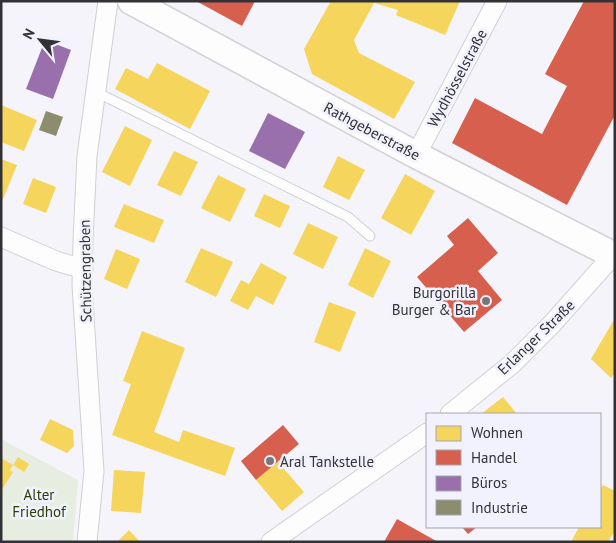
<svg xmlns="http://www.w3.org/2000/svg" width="616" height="543" viewBox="0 0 616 543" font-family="'PT Sans',sans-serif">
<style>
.green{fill:#e7eee1}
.homes{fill:#f6d55c}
.shops{fill:#d6604d}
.offices{fill:#9970ab}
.industry{fill:#8c8c6e}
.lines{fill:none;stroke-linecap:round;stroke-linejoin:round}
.lane-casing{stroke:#d0d0d5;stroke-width:11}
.street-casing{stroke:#d0d0d5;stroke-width:21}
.secondary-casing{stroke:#d0d0d5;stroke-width:29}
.lane{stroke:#fdfdfe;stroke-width:9}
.street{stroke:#fdfdfe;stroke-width:19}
.secondary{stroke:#fdfdfe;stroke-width:26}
.poi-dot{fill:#76767b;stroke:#f1f2fd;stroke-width:2}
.labels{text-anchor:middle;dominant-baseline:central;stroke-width:5;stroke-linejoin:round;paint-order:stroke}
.street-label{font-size:15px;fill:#323236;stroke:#f1f2fd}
.poi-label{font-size:15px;fill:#323236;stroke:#f1f2fd;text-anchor:end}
.park-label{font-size:15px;fill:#2b3e02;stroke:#f1f2fd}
</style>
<rect width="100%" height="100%" fill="#f4f4fa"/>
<!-- green -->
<polygon class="green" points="1,439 78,480 73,542 1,542"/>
<!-- homes -->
<g class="homes">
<polygon points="331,1 460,1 445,35 396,15 398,10 374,3 354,40 359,53 415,82 394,119 312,74 304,49"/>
<polygon points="157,63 210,91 190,129 115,89 126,68 148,79"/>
<polygon points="1,105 37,120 24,151 1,142"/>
<polygon points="125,126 152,140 130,186 102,172"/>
<polygon points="174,151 198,162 181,196 157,185"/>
<polygon points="338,156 365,170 349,200 323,187"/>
<polygon points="1,159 17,165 1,204"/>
<polygon points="405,174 435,191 411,235 381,218"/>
<polygon points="218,175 246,189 230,222 201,208"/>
<polygon points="33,178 56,187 46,213 23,204"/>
<polygon points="264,194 290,206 280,228 254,216"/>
<polygon points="124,204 164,220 154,243 114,227"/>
<polygon points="308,223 338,237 323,269 293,254"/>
<polygon points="201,248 233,262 216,297 185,282"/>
<polygon points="365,248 391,261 373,298 348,285"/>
<polygon points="116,249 140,259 127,289 104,279"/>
<polygon points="261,263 287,277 273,305 256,296 248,310 230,301 241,280 249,284"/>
<polygon points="329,302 356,312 340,352 314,342"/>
<polygon points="615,318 615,372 611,378 591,359"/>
<polygon points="142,331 185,348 154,432 179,442 183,430 235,448 225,476 112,435 131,384 123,381"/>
<polygon points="503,397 517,414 481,414"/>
<polygon points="50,419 73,430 74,446 67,453 40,440"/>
<polygon points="18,457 29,464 24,472 13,465"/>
<polygon points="1,458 13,465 10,470 13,472 1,491"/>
<polygon points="278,462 304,492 282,511 256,480"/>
<polygon points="114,470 145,472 141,513 111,511"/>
<polygon points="603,485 615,491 615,531 608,542 571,542 579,527 600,527 600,490"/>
<polygon points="129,530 140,542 117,542"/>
</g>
<!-- shops -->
<g class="shops">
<polygon points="196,1 255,1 242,26"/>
<polygon points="584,1 615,1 615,115 567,205 452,143 475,98 542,134 567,86 545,74"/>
<polygon points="468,218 498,253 478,271 502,300 464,332 417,277 454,245 447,236"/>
<polygon points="283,425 299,444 256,480 241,461"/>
<polygon points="397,519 438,542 384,542"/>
<polygon points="462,527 477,527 468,534"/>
</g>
<!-- offices -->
<g class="offices">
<polygon points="45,40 71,50 53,99 26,89"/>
<polygon points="268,113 305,132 285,169 249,151"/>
</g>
<!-- industry -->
<polygon class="industry" points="46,111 63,117 56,136 39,130"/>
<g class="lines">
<defs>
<polyline id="lane" points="94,91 348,217 370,236"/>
<g id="street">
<polyline points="416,155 497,1"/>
<polyline points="1,237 56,261 83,269"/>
<polyline points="450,414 512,364 552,324 615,253"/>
<polyline points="87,542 94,471 82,285 83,240 87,156 108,1"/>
<polyline points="271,542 427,433"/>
</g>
<polyline id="secondary" points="131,1 416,155 615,256"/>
</defs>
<!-- lane casing -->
<use href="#lane" class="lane-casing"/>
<!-- street casing -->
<use href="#street" class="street-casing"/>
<!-- secondary casing -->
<use href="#secondary" class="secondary-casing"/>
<!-- lane -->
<use href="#lane" class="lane"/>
<!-- street -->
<use href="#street" class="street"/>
<!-- secondary -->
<use href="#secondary" class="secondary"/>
</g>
<!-- markers -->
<g class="poi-dot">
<circle cx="486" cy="301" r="5"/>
<circle cx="270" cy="461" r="5"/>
</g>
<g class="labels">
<!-- street labels -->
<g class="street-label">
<text transform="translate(457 78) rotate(-62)">Wydhösselstraße</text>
<text transform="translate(372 131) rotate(28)">Rathgeberstraße</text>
<text transform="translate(85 271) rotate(-91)">Schützengraben</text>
<text transform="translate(536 337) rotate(-44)">Erlanger Straße</text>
</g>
<!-- poi labels -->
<g class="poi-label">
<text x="476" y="292">Burgorilla<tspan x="476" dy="17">Burger &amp; Bar</tspan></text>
<text x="280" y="461" text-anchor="start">Aral Tankstelle</text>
</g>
<!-- park labels -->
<g class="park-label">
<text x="39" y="494">Alter<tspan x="39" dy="17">Friedhof</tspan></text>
</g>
</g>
<!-- border -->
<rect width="616" height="543" fill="none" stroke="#323236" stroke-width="5"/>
<!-- legend -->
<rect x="426" y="413" width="175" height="115" fill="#f1f2fd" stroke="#a5a5ad"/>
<rect x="436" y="426" width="25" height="15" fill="#f6d55c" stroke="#a5a5ad"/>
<text x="471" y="438" font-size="15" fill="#323236">Wohnen</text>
<rect x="436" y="450" width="25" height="15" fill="#d6604d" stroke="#a5a5ad"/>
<text x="471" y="463" font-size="15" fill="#323236">Handel</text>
<rect x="436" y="476" width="25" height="15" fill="#9970ab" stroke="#a5a5ad"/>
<text x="471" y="488" font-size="15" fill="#323236">Büros</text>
<rect x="436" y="500" width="25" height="15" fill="#8c8c6e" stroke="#a5a5ad"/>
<text x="471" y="513" font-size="15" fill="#323236">Industrie</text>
<!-- north arrow -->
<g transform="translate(40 40) rotate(299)" stroke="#f1f2fd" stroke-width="4" paint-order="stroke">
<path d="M0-4L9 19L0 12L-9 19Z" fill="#323236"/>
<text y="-8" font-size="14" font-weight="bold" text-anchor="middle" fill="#323236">N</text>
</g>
</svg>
